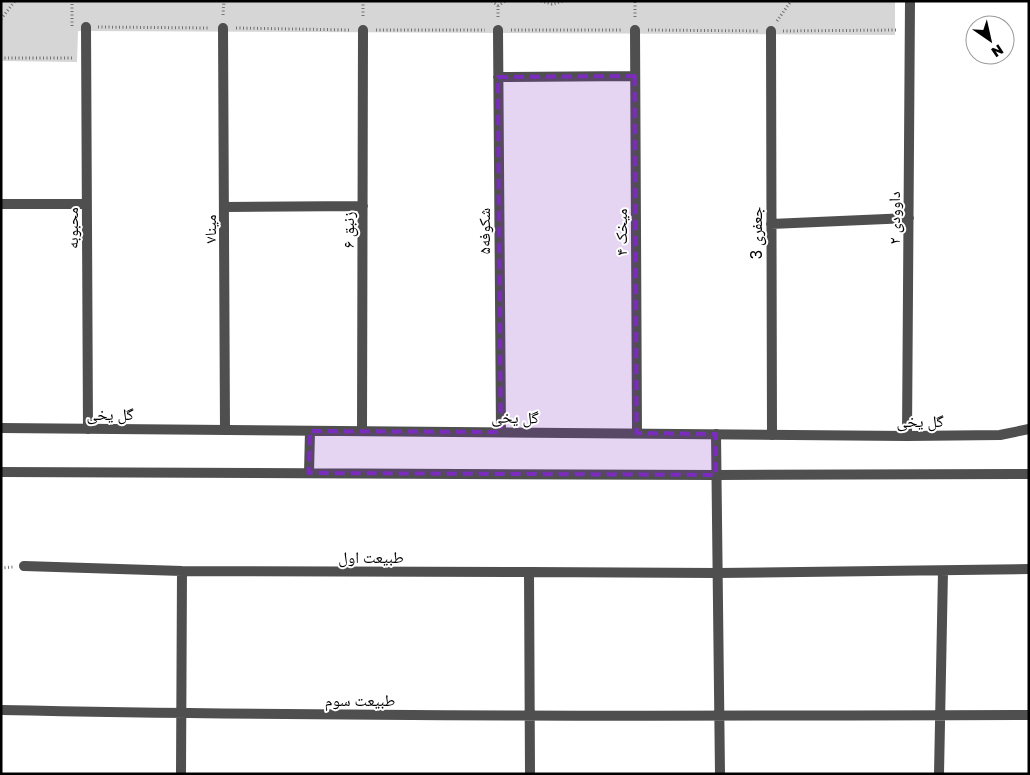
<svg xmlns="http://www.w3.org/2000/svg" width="1030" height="775" viewBox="0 0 1030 775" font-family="'Golos Text','Noto Naskh Arabic',sans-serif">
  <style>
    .green { fill: #d6d6d6 }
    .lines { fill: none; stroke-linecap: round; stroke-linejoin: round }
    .path { stroke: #717171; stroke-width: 3; stroke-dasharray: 1 2.5; stroke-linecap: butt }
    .minor { stroke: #4f4f4f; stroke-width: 10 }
    .tertiary { stroke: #4f4f4f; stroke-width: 10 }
    .marked { fill: #7b2cbf; fill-opacity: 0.2; stroke: #7b2cbf; stroke-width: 4; stroke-dasharray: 10 6; stroke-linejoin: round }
    .labels { text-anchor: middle; stroke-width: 4; stroke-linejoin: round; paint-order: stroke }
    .street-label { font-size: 16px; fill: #000; stroke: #fff }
  </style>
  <rect width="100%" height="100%" fill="#fff"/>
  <!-- green -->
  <path class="green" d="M1,1H895V35L78,31L77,62L1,61Z"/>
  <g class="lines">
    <!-- path -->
    <path class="path" d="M363,1V18
      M492,1L498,6
      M541,1L552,4L565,1
      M498,6L505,1
      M223,15L224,1
      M498,17V6
      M635,17V1
      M1,19L15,1
      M777,21L791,1
      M72,26V1
      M98,27L210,28
      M236,28L350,30
      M376,30H485
      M511,30H622
      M648,30L760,31
      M783,31L897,30
      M1,58H72V56
      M1,568L13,567"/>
    <!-- minor -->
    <path class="minor" d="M86,27L88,429
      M223,28L225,430
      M498,30L501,432
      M635,30L637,433
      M771,31L772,435
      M498,77L635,76
      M1,204H87
      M225,207L363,206
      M771,224L909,218
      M362,431L363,30
      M716,434L720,774
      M907,436L910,1
      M24,566L182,571L529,572L718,573L1029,569
      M529,572L530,774
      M1,710C344,717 686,716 1029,715
      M181,774L182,571
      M939,774L943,571"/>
    <!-- tertiary -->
    <path class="tertiary" d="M1,428L907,436L1000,435L1029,429
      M1,472L716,475L1029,474
      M309,473L310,431"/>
  </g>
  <!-- marked area -->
  <path class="marked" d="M635,76L637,433L716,434V475L309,473L310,431L501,432L498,77Z"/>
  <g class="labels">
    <!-- street labels -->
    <g class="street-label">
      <text transform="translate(894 218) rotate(-90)" y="6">داوودی ۲</text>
      <text transform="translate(72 228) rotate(-90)" y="6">محبوبه</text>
      <text transform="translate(210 229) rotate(-90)" y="6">مینا۷</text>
      <text transform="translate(348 230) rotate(-90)" y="6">زنبق ۶</text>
      <text transform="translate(484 231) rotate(-90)" y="6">شکوفه۵</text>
      <text transform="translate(621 232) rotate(-90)" y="6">میخک ۴</text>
      <text transform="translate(756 233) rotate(-90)" y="6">3 جعفری</text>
      <text x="110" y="420">گل یخی</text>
      <text transform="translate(515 417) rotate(1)" y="6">گل یخی</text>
      <text x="920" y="427">گل یخی</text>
      <text x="371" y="563">طبیعت اول</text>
      <text x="360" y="706">طبیعت سوم</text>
    </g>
  </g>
  <!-- border -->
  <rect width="1030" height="775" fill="none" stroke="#000000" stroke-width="5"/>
  <!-- north arrow -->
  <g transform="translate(990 40) rotate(146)"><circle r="24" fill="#ffffff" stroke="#999999"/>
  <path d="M0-4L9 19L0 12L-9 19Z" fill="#000000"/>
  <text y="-8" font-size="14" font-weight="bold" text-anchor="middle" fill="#000000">N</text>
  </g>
</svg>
